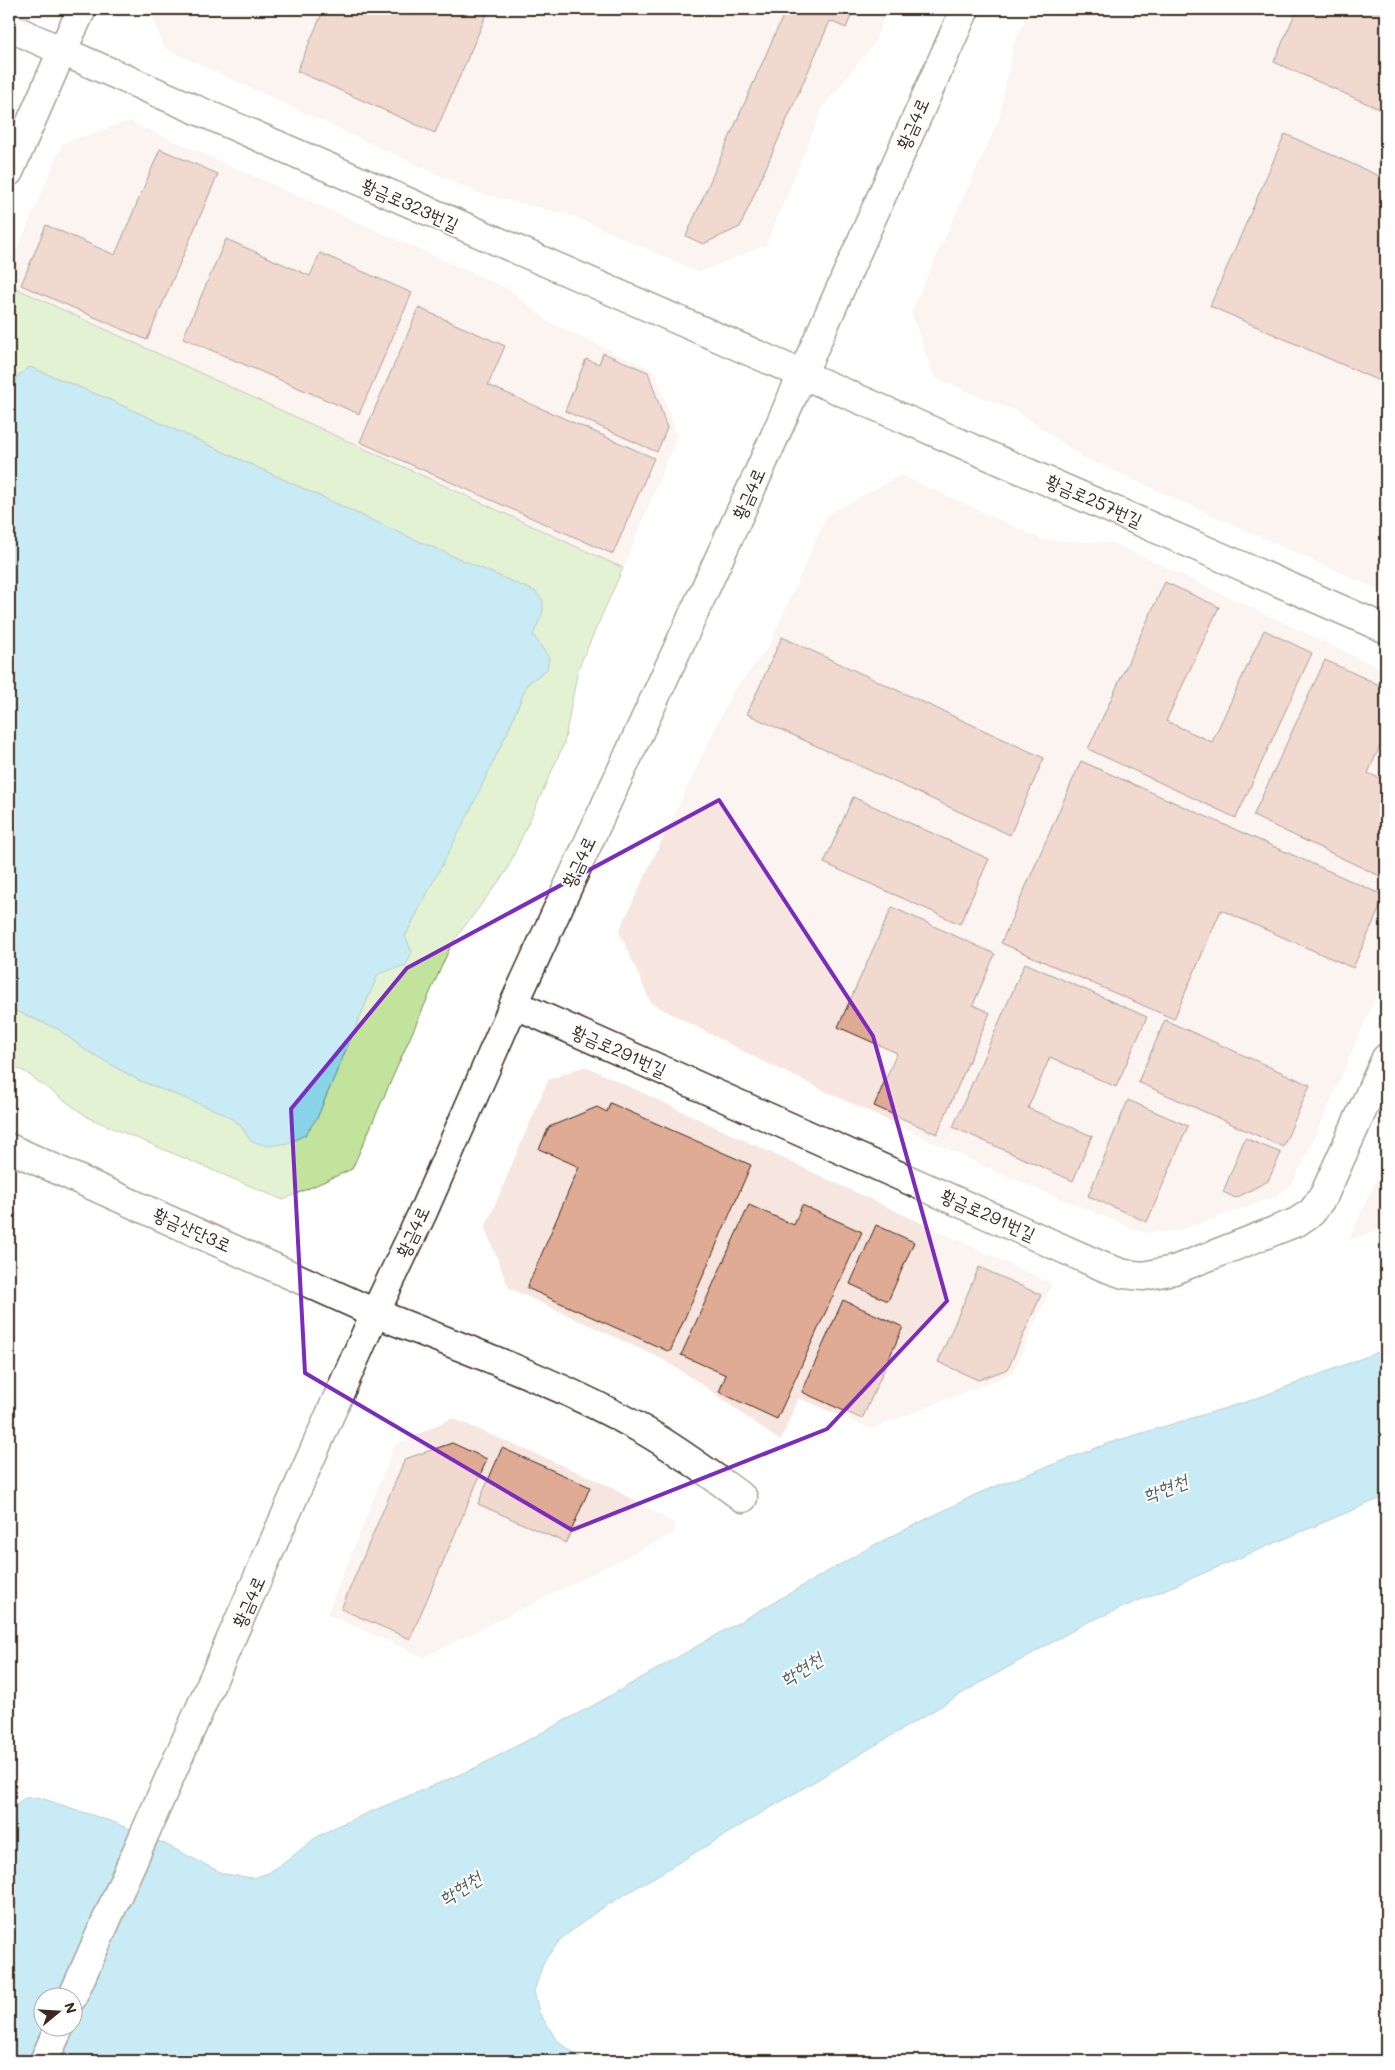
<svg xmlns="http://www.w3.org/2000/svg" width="1395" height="2070" viewBox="0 0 1395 2070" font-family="Mali,'Poor Story',sans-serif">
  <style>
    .built { fill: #f6e6df }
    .green { fill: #c2e39c; stroke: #7e865d }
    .water { fill: #88d3e8; stroke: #698f97; fill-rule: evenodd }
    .building { fill: #e0ab95; stroke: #3b2a1e }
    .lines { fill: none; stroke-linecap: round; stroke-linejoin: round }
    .minor-casing { stroke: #3b2a1e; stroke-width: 31 }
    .tertiary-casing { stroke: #3b2a1e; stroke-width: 31 }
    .minor { stroke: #fff; stroke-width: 28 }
    .tertiary { stroke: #fff; stroke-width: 28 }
    .marked { fill: none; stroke: #7b2cbf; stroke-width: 4; stroke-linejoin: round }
    .labels { text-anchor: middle; stroke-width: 4; stroke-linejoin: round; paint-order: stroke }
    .street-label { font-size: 18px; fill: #3b2a1e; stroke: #fff }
    .water-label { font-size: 19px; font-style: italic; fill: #525d5b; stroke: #fff }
  </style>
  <rect width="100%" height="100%" fill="#fff"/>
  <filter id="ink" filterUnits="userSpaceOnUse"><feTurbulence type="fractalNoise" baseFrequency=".02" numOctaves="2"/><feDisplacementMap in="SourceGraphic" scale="10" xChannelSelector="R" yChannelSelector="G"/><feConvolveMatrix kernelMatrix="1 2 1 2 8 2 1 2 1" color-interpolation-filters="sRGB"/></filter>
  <g filter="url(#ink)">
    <!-- built -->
    <path class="built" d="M150,9H888L873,45L823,107L766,245L699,272L574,216L478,193L164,48Z
      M1030,9H1386V593L1083,457L1018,412L934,377L911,312L999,120L1013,46Z
      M129,121L508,289L550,323L655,371L677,436L623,568L9,285V268L63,143Z
      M901,475L1043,540L1113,543L1386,671V973L1323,1119L1293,1182L1277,1196L1177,1231L1144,1233L988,1168L762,1061L651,1003L619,931L732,693L769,646L827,515Z
      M585,1066L1052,1284L1013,1373L871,1429L799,1398L780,1441L700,1383L664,1360L509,1288L485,1228L548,1080Z
      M1386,1157V1227L1349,1240Z
      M452,1418L601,1482L674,1523L676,1532L424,1657L327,1614L395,1445Z"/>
    <!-- green -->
    <path class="green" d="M9,285L623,568L578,669L564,744L506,872L452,943L352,1169L283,1200L89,1118L25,1072L9,1065V1008L58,1029L84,1049L138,1080L223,1113L240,1125L251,1141L317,1118L378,974L412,952L405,937L507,733L527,684L547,669L549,658L533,635L543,611L536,592L400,533L106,398L30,367L18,376L9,399Z"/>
    <!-- water -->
    <path class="water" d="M30,367L106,398L400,533L536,592L543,601V611L533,635L549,658L547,669L527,684L507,733L468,815L405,936L412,952L406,965L378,974L317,1118L305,1135L288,1143L268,1146L251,1141L240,1125L223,1113L138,1080L84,1049L58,1029L9,1008V399L18,376Z
      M1386,1349V1496L1086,1623L968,1690L599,1910L561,1939L544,1961L534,1991L539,2012L556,2039L584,2061H9V1808L25,1798L38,1797L113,1822L165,1844L224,1874L253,1878L268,1873L284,1863L315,1838L339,1825L475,1768L594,1705L874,1545L981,1492L1109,1443L1252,1400ZM42,1998H72V2028H42Z"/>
    <!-- building -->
    <path class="building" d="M324,9H489L435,133L297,71Z
      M786,9H854L846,28L830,21L740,227L703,244L686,236Z
      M1297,9H1386V112L1274,62Z
      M1285,134L1386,179V384L1210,306Z
      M160,149L218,174L147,340L21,285L46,225L115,255Z
      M226,239L310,276L320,253L412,293L359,414L183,338Z
      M419,308L505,346L488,385L654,458L613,554L360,442Z
      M603,353L648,372L667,428L657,452L565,411L586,359L599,364Z
      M1165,582L1219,607L1166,721L1212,742L1264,630L1312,653L1236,818L1088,749Z
      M782,637L1044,758L1010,835L747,714Z
      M1325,660L1386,688V732L1368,773L1386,781V879L1253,816Z
      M1081,761L1385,896L1353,968L1221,910L1174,1019L1001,943Z
      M853,797L989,859L960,924L824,863Z
      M892,907L995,954L973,1005L990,1013L937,1134L874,1106L897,1053L838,1027Z
      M1025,963L1147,1017L1116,1087L1050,1057L1028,1108L1092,1136L1073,1181L953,1127Z
      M1165,1020L1310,1085L1283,1147L1138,1082Z
      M1128,1100L1188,1126L1147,1222L1088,1196Z
      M610,1103L751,1165L670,1352L527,1288L579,1167L539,1149L549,1127L597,1107L607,1112Z
      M1245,1138L1281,1153L1268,1181L1236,1198L1223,1192Z
      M749,1205L794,1225L802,1205L862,1232L777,1419L719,1392L726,1375L681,1355Z
      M876,1225L914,1242L888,1301L850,1284Z
      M979,1267L1041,1295L1008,1369L978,1380L938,1362Z
      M843,1300L903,1327L862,1419L802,1392Z
      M452,1443L487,1459L410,1639L341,1609L405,1459Z
      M502,1448L590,1487L566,1543L478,1504Z"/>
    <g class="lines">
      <defs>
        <path id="minor" d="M82,9L62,51C503,246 945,435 1386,629
          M9,27L62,51L9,172
          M514,1004L1104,1267L1124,1274L1143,1276L1174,1270L1297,1222L1312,1212L1324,1195L1386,1058
          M375,1313C465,1349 558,1382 643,1430C678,1450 710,1474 743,1498"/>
        <path id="tertiary" d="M9,1148L375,1313
          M72,1998L375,1313L423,1212L514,1004L757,476L965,9
          M44,2061L59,2028"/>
      </defs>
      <!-- minor casing -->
      <use href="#minor" class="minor-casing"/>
      <!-- tertiary casing -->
      <use href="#tertiary" class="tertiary-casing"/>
      <!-- minor -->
      <use href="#minor" class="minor"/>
      <!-- tertiary -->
      <use href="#tertiary" class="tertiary"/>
    </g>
  </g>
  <!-- marked area -->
  <path d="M0 0H1395V2070H0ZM719,800L873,1036L947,1301L827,1429L572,1530L305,1373L291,1109L407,968Z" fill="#fff" fill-opacity=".55" fill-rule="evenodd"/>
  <path class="marked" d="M719,800L873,1036L947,1301L827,1429L572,1530L305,1373L291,1109L407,968Z"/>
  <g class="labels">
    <!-- street labels -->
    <g class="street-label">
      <text transform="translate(913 124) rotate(-66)" y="6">황금4로</text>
      <text transform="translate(410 205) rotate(24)" y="6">황금로323번길</text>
      <text transform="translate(749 494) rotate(-66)" y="6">황금4로</text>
      <text transform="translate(1094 501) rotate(24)" y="6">황금로257번길</text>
      <text transform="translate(579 862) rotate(-65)" y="6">황금4로</text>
      <text transform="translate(619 1051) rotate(24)" y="6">황금로291번길</text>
      <text transform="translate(988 1215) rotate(24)" y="6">황금로291번길</text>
      <text transform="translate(192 1230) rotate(24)" y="6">황금산단3로</text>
      <text transform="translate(413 1232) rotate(-65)" y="6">황금4로</text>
      <text transform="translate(249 1602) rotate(-66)" y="6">황금4로</text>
    </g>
    <!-- water labels -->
    <g class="water-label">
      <text transform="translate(1165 1488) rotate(-21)" y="7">학현천</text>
      <text transform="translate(801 1669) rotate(-33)" y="7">학현천</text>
      <text transform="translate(460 1888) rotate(-33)" y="7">학현천</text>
    </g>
  </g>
  <!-- margin -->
  <rect width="1395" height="2070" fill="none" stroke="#fff" stroke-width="30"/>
  <rect x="15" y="15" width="1365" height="2040" fill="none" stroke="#3b2a1e" stroke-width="2" filter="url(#ink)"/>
  <!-- north arrow -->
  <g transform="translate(58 2012) rotate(72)"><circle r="24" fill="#ffffff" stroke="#b1aaa5"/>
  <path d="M0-4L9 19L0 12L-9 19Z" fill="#3b2a1e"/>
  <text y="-8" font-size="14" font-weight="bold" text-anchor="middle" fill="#3b2a1e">N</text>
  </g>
</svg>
